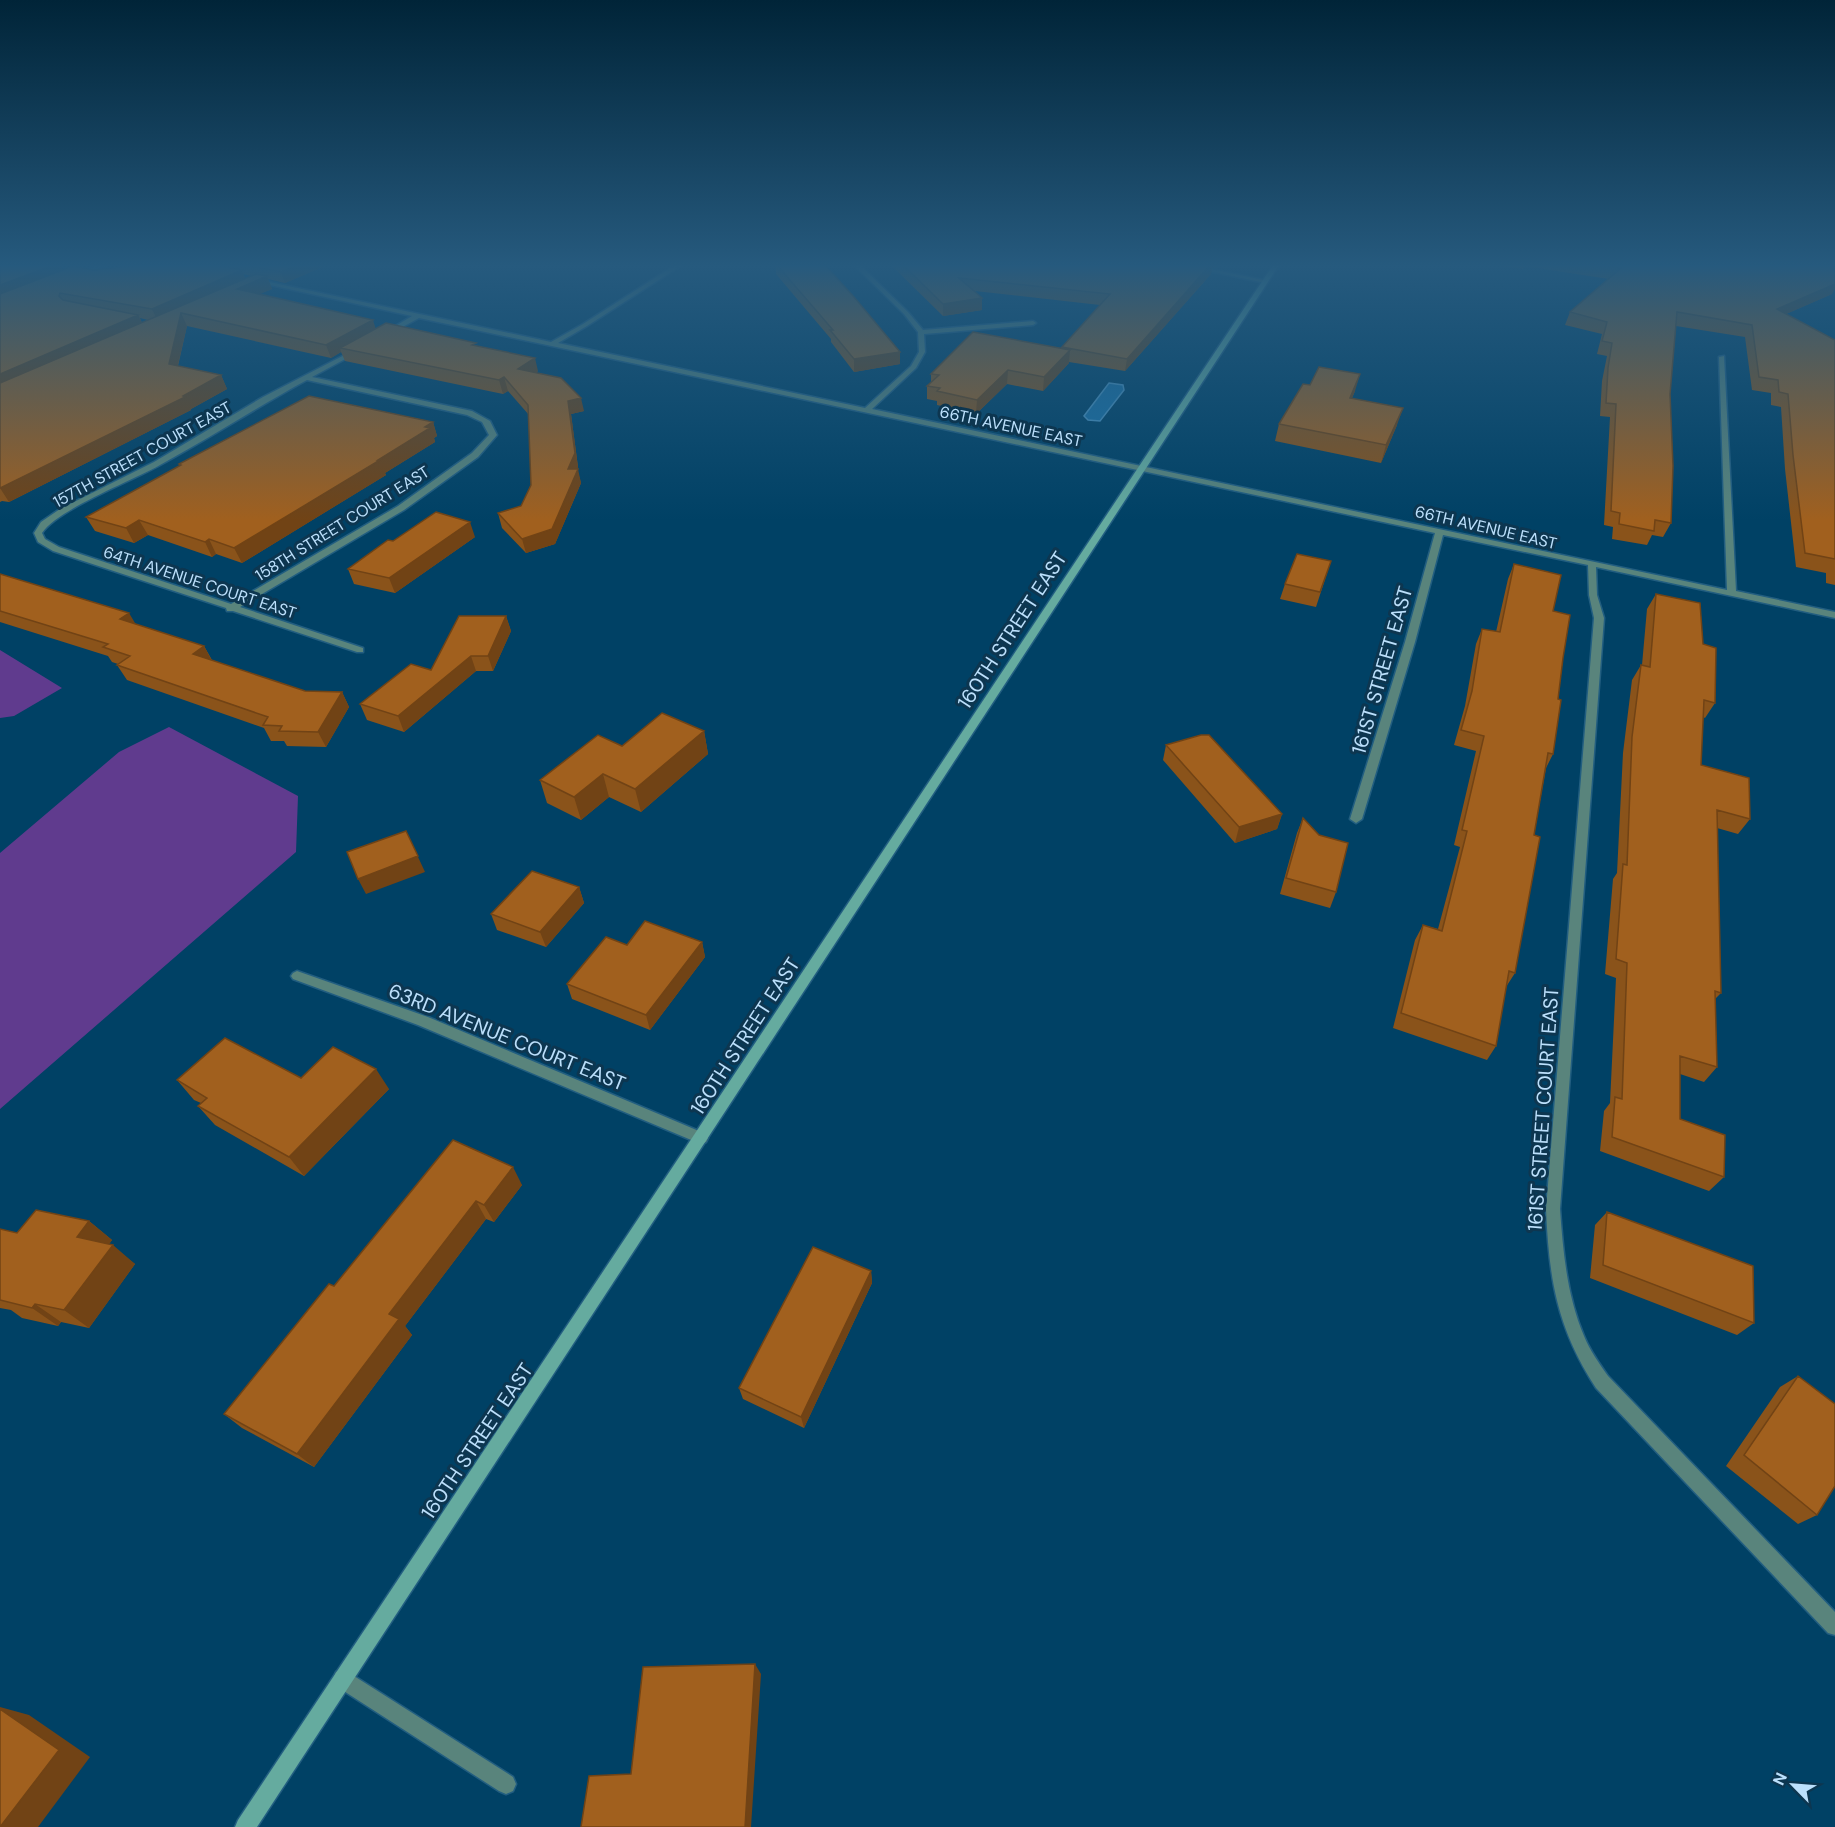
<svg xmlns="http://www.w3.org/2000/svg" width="1835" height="1827" viewBox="0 0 1835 1827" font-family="'DM Sans',sans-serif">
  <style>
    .green { fill: #603b8e }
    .water { fill: #1970a5; stroke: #4a92bf; stroke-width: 1.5 }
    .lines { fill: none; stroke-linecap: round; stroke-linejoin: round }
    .street-casing { stroke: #225e80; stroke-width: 3 }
    .secondary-casing { stroke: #225e80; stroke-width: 3 }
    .street { fill: #59847c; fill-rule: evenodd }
    .secondary { fill: #65ab9f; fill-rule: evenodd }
    .wall { fill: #8a531a; fill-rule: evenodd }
    .shaded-wall { fill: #714315 }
    .building { fill: #a1601e; stroke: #714315; stroke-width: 1.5 }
    .labels { text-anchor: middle; stroke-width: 6; stroke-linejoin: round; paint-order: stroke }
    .far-street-label { font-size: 16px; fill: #bce0fc; stroke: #0d3650 }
    .street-label { font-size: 20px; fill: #bce0fc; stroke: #0d3650 }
  </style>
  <rect width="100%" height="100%" fill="#004165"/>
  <!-- green -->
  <path class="green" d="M0,650L62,688L14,716L0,718Z
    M169,727L298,796L296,852L0,1109V853L119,752Z"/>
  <!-- water -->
  <path class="water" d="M1109,383L1123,385L1124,390L1100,421L1088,420L1084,416Z"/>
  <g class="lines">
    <defs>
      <path id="street" d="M98,265H106L79,276L74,275Z
        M675,265H682L587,326L558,343L865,408L911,366L919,352L918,332L904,314L854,265H860L908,312L923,330L1033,321L1036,323L1033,325L924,334L925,352L916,368L872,409L1727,590L1719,357L1724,356L1736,591L1835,612V618L1596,567L1597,595L1604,618L1560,1209C1563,1252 1567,1296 1584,1336C1590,1351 1599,1363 1608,1376L1835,1612V1635L1828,1633L1596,1388C1557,1328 1549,1279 1546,1209L1594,618L1589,595L1588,565L1443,535L1415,642L1362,819L1356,823L1350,819L1405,642L1435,533L419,318L386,336L383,334L384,333L412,316L252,281L255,279L551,342L583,324Z
        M1181,265H1192L1268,281L1265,283Z
        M358,348L360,349V351L312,377L472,411L490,421L497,435L478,457L404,510L240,607L363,648V652H357L233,611H227L226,608L53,551L38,542L34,533L41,522L60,509L154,462L263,397ZM307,380L467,415L482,422L489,435L472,453L398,506L231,604L59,547L45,539L42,533C58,509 132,481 160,465C210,438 257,407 307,380Z
        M297,971L428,1017L706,1134L708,1138L706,1142L701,1144L696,1142L418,1025L293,979L291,976L293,973Z
        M343,1669L513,1777L516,1784L513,1791L506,1794L499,1791L336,1686L333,1679L336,1672Z"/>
      <path id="secondary" d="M1273,265H1279L257,1827H235L238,1820Z"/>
    </defs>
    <!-- street casing -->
    <use href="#street" class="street-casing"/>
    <!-- secondary casing -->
    <use href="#secondary" class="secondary-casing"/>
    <!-- street -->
    <use href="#street" class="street"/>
    <!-- secondary -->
    <use href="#secondary" class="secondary"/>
  </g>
  <!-- wall -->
  <path class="wall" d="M0,265H60L63,270H94L141,265H327L285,283L268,279L272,289L259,294L376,329L477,346L538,371L536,373L584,411L571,414L578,467L577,469L581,483L555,544L526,553L502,528L498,513L521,506L531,485L529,415L508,391L503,394L345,361L341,352L331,358L187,326L178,366L221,375L227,389L191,409V410L9,502L2,501L0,502ZM243,274L252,276L245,279ZM140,318L148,320L142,323Z
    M773,265H825L900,352V364L854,372L831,342V339L776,274V268Z
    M891,265H1218L1216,268L1212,267L1211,274L1125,371L1069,362V363L1043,391L1007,384L976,414L937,405V401L927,399V386L931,383V374L1062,348L1100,305L975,291L982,298V310L943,316Z
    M1491,265H1832V294L1786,314L1835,340V585L1826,583V573L1796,567L1785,469L1781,407L1771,405V393L1752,390L1745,337L1676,326L1670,394L1671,523L1663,537L1652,535L1647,545L1612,539L1613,527L1604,525L1610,417L1600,416L1602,381L1607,356L1597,354L1602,334L1565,325L1570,312L1609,279L1524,266L1523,269Z
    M1355,391L1352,398L1397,425L1381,463L1275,441L1279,424Z
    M433,422L437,436L434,438L435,442L385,473L386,475L242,563L216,554L212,557L148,535L134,543L95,531L86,517L180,466L179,464Z
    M475,537L395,593L354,584L348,569L393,541Z
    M1331,561L1316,607L1280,599L1285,584Z
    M1514,564L1553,611L1563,658L1558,699L1553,754L1546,768L1534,835L1515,973L1506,987L1496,1046L1487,1060L1393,1028L1415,940L1423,925L1438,929L1460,847L1454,845L1476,751L1454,745L1465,706L1476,644L1482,629L1496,632L1508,579Z
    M0,574L135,624L204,646L212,660L305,691L342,692L349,707L326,747L287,746L284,741H271L264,728L127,680L117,665L118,664L112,662L108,656L0,622Z
    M1656,594L1703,644L1715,703L1705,718L1703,717L1701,765L1750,819L1738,834L1717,828L1721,993L1715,999L1717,1067L1704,1082L1680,1074V1119L1724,1177L1709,1191L1600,1151L1604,1111L1610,1103L1616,978L1605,974L1613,879L1617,873L1623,753L1632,680L1641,665H1642L1647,609Z
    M506,616L511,631L493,671H476L404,732L367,720L360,704L431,670Z
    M704,731L708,754L641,812L609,797L581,820L547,803L540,780L622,746Z
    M1166,745L1282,814L1277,829L1235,843L1163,760Z
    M1303,818L1336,892L1330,908L1280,894L1297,833Z
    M579,887L584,903L546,947L497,930L491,914Z
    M702,942L705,957L650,1030L572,999L567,984Z
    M301,1078L389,1089L304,1176L215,1125L198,1106L201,1103L194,1100L177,1080Z
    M453,1140L522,1185L494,1222L486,1219L405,1326L412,1335L314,1467L242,1428L224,1414L334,1286Z
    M1607,1212L1754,1323L1737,1335L1590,1278L1595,1225Z
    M89,1221L112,1240L109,1244L135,1264L89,1328L61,1322L58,1326L22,1318L11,1310L0,1308V1229L17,1233Z
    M871,1271L872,1283L804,1428L743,1399L739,1388Z
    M1798,1376L1817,1515L1798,1524L1726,1466L1780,1387Z"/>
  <!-- shaded-wall -->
  <path class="shaded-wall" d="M54,265H60L66,275L0,301V285Z
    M298,265H327L285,283L281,272Z
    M1210,265H1213L1211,274L1125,371L1127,359Z
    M242,270L247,283L158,322L152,309Z
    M267,276L272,289L242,302L237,289Z
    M1835,284V289L1832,294L1770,321L1777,309Z
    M982,298V310L943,316V304Z
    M181,313L187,326L175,377L169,364Z
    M138,315L145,328L0,391V374Z
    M373,320L377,333L340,348L341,352L331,358L326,345Z
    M1070,350L1069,363L1043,391L1044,377Z
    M900,352V364L854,372V359Z
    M535,358L538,371L522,382L518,369Z
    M1008,370L1007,384L976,414L977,400Z
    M1360,374L1355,391L1345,415L1350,398Z
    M221,375L227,389L191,409V410L9,502L0,488L183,396Z
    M504,377L508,391L503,394L499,380Z
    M581,398L584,411L571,414L578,467L574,477L578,469L581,483L555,544L526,553L522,539L568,469V401Z
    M1403,408L1397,425L1381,463L1386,445Z
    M433,422L437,436L434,438L435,442L385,473L386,475L242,563L234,548L378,460Z
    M139,520L148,535L134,543L126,528Z
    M470,522L475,537L395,593L389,578Z
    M209,539L216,554L212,557L205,542Z
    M129,613L138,628L120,619Z
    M506,616L511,631L493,671L488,656Z
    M204,646L212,661L193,654Z
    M471,656L476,671L404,732L398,716Z
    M342,692L349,707L326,747L318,732Z
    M704,731L708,754L641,812L635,789Z
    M603,774L609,797L581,820L574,797Z
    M1282,814L1277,829L1235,843L1239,827Z
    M406,831L425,872L366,894L358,879Z
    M579,887L584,903L546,947L540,932Z
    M702,942L705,957L650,1030L646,1015Z
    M376,1069L389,1089L304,1176L289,1157Z
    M513,1167L522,1185L494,1222L484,1205Z
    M476,1201L486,1219L405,1326L412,1335L314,1467L297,1454L389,1314Z
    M89,1221L112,1240L100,1256L77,1237Z
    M113,1245L135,1264L89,1328L64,1310Z
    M871,1271L872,1283L804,1428L801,1417Z
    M35,1304L61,1322L58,1326L32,1308Z
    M755,1664L761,1674L751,1827H745Z
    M0,1707L29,1715L90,1757L38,1827H0Z"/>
  <!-- building -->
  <path class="building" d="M0,265H54L0,285Z
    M141,265H217L242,270L152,309L60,293L59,296L63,300L138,315L0,374V294L73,266L94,270Z
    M246,265H298L281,272Z
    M777,265H825L854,297L900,352L854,359L830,330H833Z
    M903,265H1210L1127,359L1062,347L1110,294L959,278L982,298L943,304Z
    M1599,265H1832L1835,273V284L1777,309L1835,340V559L1805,553L1793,455L1788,394L1779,392L1778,380L1759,377L1752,325L1677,312L1670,394L1673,466L1671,523L1655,520L1654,531L1619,524L1620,513L1611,511L1616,404L1606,403L1608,368L1612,343L1602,341L1607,322L1570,312L1621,268Z
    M256,274L267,276L237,289L373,320L326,345L181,313L169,364L221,375L183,396L185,397L0,488V383Z
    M386,323L476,343L472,345L535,358L518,369L561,378L581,398L568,401L575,453L568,469H578L552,529L522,539L498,513L521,506L531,485L528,405L504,377L499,380L340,348Z
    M973,332L1070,350L1044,377L1008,370L977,400L937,391L940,388L927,386L939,375L931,374Z
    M1319,367L1360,374L1350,398L1403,408L1386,445L1279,424L1303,384L1310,385Z
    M309,396L433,422L425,427L430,428L378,460H380L234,548L209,539L205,542L139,520L126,528L86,517L181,465L179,464Z
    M436,512L470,522L389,578L348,569L388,540L393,541Z
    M1297,554L1331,561L1320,592L1285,584Z
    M1514,564L1561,575L1553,611L1570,615L1563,658L1558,699L1561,700L1553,754L1548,753L1534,835L1540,837L1515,973L1509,971L1496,1046L1401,1013L1423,925L1442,931L1467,831L1462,830L1484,736L1461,730L1472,691L1482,629L1500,632Z
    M0,574L129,613L120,619L204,646L193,654L305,691L342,692L318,732L279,731L282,726L263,725L268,717L117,665L130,656L103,647L108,644L0,611Z
    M1656,594L1700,603L1703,644L1716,648L1715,703L1704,700L1701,765L1749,778L1750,819L1717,810L1721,993L1715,991L1717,1067L1680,1056V1119L1725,1135L1724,1177L1612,1137L1615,1097L1622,1099L1627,963L1616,959L1623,864L1627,865L1632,737L1641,665L1650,667Z
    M459,616H506L488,656H471L398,716L360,704L411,664L431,670Z
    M662,713L704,731L635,789L603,774L574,797L540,780L598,735L622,746Z
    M1201,735H1209L1282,814L1239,827L1166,745Z
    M1303,818L1319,835L1348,843L1336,892L1286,878Z
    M406,831L418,856L358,879L347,852Z
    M532,871L579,887L540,932L491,914Z
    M645,921L702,942L646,1015L567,984L606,937L627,945Z
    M225,1038L301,1078L333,1047L376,1069L289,1157L198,1106L207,1098L177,1080Z
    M453,1140L513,1167L484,1205L476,1201L389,1314L399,1319L297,1454L224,1414L329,1284L334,1286Z
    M36,1210L89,1221L77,1237L113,1245L64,1310L35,1304L32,1308L0,1300V1229L17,1233Z
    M1607,1212L1753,1266L1754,1323L1603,1265Z
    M813,1247L871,1271L801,1417L739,1388Z
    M1798,1376L1835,1404V1486L1817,1515L1744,1455Z
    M755,1664L745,1827H581L589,1776L631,1774L643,1667Z
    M0,1709L59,1750L0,1827Z"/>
  <!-- sky -->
  <linearGradient id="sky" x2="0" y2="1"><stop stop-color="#002438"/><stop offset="0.51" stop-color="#265a7e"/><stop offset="1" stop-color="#265a7e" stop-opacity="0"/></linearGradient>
  <rect width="1835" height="521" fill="url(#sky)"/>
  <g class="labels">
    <!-- far-street labels -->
    <g class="far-street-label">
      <text transform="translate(1011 426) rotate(12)" y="6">66TH AVENUE EAST</text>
      <text transform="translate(142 454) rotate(-29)" y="6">157TH STREET COURT EAST</text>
      <text transform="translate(342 523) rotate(-32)" y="6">158TH STREET COURT EAST</text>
      <text transform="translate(1486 527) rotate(13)" y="6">66TH AVENUE EAST</text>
      <text transform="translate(200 582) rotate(18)" y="6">64TH AVENUE COURT EAST</text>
    </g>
    <!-- street labels -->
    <g class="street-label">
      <text transform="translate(1012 630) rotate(-57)" y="7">160TH STREET EAST</text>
      <text transform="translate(1382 670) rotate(-74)" y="7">161ST STREET EAST</text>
      <text transform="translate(745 1036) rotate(-57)" y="7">160TH STREET EAST</text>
      <text transform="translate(507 1037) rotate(22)" y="7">63RD AVENUE COURT EAST</text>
      <text transform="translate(1543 1109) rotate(-86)" y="7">161ST STREET COURT EAST</text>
      <text transform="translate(477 1441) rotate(-56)" y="7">160TH STREET EAST</text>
    </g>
  </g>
  <!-- north arrow -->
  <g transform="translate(1793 1785) rotate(295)" stroke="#0d3650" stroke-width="4.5" paint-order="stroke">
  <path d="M0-4.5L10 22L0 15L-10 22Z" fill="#bce0fc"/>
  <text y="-9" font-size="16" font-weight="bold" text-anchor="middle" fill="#bce0fc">N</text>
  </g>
</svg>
